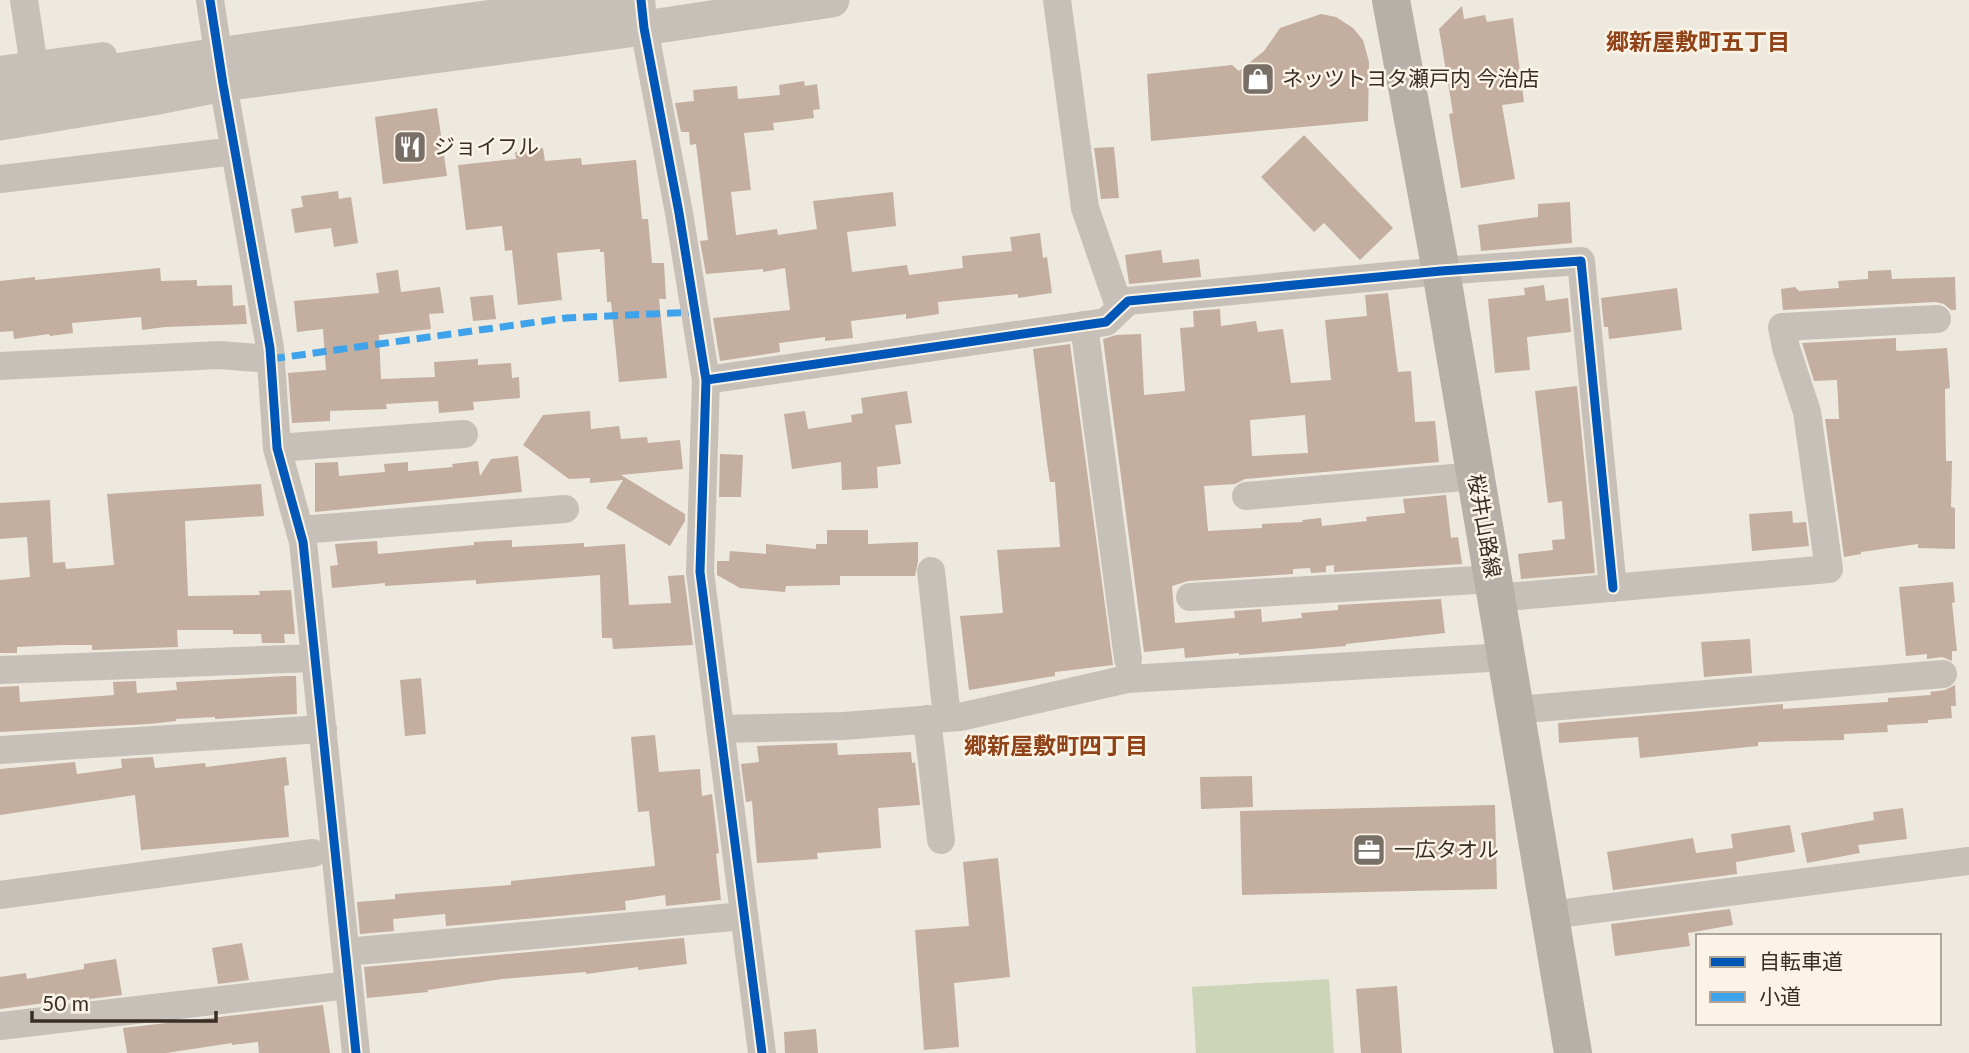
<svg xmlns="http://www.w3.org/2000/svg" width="1969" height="1053" viewBox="0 0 1969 1053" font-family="Lato,'Noto Sans JP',sans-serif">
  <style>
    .green { fill: #ccd5b8 }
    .building { fill: #c3ae9f; fill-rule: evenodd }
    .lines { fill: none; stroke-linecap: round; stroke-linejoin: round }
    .minor { stroke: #c7c0b8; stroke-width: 28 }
    .tertiary { stroke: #c7c0b8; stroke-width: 35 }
    .secondary { stroke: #b7b0a9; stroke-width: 38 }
    .quiet { stroke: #3fa3eb; stroke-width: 7; stroke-dasharray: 14 7; stroke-linecap: butt }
    .cycleway-casing { stroke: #fbf4e6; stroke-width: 13 }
    .cycleway { stroke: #0057b8; stroke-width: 9 }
    .labels { text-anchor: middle; stroke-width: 5; stroke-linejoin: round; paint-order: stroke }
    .poi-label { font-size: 21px; fill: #382e26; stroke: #fbf4e6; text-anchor: start }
    .street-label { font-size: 21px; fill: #382e26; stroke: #fbf4e6 }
    .neighbourhood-label { font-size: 23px; font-weight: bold; fill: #8f4117; stroke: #fbf4e6 }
  </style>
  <rect width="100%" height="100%" fill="#eee9df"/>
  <!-- green -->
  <path class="green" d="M1329,979L1334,1053H1196L1192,987Z"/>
  <!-- building -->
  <path class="building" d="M1462,6L1464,19L1485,15L1487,22L1513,18L1524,102L1502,105L1515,179L1461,188L1449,114L1453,113L1439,29Z
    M1321,14L1336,17L1353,28L1363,40L1369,62L1368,121L1151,141L1147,74L1232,65L1239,71L1264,51L1280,28Z
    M804,81L805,86L817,84L820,109L813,110L814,118L773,123L774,130L744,133L751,190L731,192L736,235L777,229L778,235L817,229L813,201L893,192L896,226L847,232L852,272L907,265L909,275L963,268L962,256L1012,251L1010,237L1040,233L1043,258L1047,257L1052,293L1018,298V294L938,302L939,314L906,319V314L851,321L853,338L825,341V337L779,343L780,352L720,361L713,318L790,310L785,268L763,272V269L706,274L700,241L708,240L696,144L690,145L689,132H681L675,103L694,101L693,90L737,86L738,99L780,95L779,85Z
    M437,108L447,176L383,184L375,117Z
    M1304,135L1393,228L1360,260L1324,223L1314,232L1261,177Z
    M1114,147L1119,198L1101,199L1094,148Z
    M543,148L545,161L581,158L582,165L636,160L642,219H648L652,263H664L666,299H659L667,378L619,382L611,302H607L604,252H600V249L557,253L562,300L518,305L512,250L505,251L502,226L466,230L458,165L516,159L515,152Z
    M338,191L339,199L351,197L358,243L334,247L331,228L295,233L291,209L303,207L301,196Z
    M1570,202L1572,243L1481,251L1478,225L1538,217V204Z
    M1161,250L1163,263L1199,259L1201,277L1129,284L1125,255Z
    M160,268L161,281L197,280V286L232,285L233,306L245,305L247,324L165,327L142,330L141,317L72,323L73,333L50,336L49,334L14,339L13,331L0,332V281L35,277V280Z
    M398,270L401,292L440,287L444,313L429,314L431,329L379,335L381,379L435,377L434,362L478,359V365L511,363L512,378L519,377L520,398L473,402L474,410L439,413L438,401L386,404L387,409L330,411V421L292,423L288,373L326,370L323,329L297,332L294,301L379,293L376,273Z
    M1891,270L1892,279L1955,277L1956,310H1951L1944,304L1936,302L1783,310L1781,289L1795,287L1799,291L1839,288L1838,281L1868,279V271Z
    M1544,285L1546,301L1568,298L1571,332L1527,337L1530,370L1495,373L1488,299L1525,295L1524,288Z
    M1677,288L1682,330L1609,339L1608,327H1604L1601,298Z
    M1388,293L1398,372L1411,371L1415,422L1435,421L1439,462L1245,479L1235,484L1204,486L1208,531L1262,528V524L1303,522L1302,520L1321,518L1322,526L1367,521L1366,517L1405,513L1403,499L1446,495L1451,538L1458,537L1462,564L1334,572V565L1326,566V572L1311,573L1310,568L1293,569V574L1188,581L1172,586L1175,623L1235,618L1234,611L1261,609L1262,622L1302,618L1301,613L1338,610V605L1441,599L1445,633L1346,644V646L1239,655V653L1185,658L1184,648L1144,652L1103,339L1116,335L1141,334L1144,395L1185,391L1180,328L1194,327L1193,311L1220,309L1221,326L1256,321L1258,332L1283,329L1291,383L1331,380L1325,320L1367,316L1365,295ZM1305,415L1308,453L1252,456L1250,420Z
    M493,295L496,319L473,321L470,297Z
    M1896,338V350L1899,351L1947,348L1950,388L1945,389L1946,461H1952L1951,507L1955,508V549L1918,548V544L1861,552V554L1844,557L1825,419H1839L1837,380L1814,381L1802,343Z
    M1070,344L1113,665L1055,672V676L969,690L960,616L1003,613L997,550L1060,547L1055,482H1050L1047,463L1033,349Z
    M1577,386L1595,573L1521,579L1518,554L1553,550L1552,540L1565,539L1562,501L1548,503L1535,391Z
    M907,391L912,423L895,425L901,464L877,467L878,488L842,490L841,462L792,469L784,414L805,411L808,429L852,422L851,415L863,413L861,398Z
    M590,411L591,429L619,426L621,439L647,437L648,443L680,440L683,469L621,475L685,514V521L670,546L606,508L623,480L590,483V478L569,479L523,445L543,415Z
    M720,454L743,455L741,497H719Z
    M518,456L522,492L315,512V463L338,462L339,476L385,472L384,464L408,462V471L453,467L452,464L478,461L480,476L491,459Z
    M261,484L264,516L185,521L188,596L260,595L259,591L291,590L295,634H284L285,643H262L261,634H233V630H177L178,647L92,650V645H63L17,647V653H0V580L30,577L27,537L0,539V503L50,500L53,563L65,562L66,569L114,565L107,494Z
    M1792,511L1793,523L1806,522L1809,546L1752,551L1749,514Z
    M827,530H868V544L918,542V561L915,576H840V585L786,586L785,592L740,588L717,575V561H729L730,551L766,554V544L816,549V544H827Z
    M512,540V547L584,543V547L625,544L629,605L671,603L668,576L684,575L693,645L613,649L612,638H602L600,575L476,584V580L385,586V583L332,588L330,566L338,565L335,544L377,541L378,554L474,545V542Z
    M1953,582L1955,602L1952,603L1957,651H1952V661L1942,657L1927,659V654L1906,656L1899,587Z
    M1750,639L1752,673L1704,677L1701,642Z
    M286,676H296L297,714L215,719V717L176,719V721L149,724L0,732V687L19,686L20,702L114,695L113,682L136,681L137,693L177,690L176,682Z
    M421,678L426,734L405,736L400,680Z
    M1955,685L1956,706H1951L1952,718L1928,720V723L1887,725L1888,732L1844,734V740L1758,742V746L1640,758L1638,737L1559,743L1558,723L1783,704V709L1888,702V698L1931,695L1930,692L1945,690Z
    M655,735L659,772L700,769L702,796L712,794L719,853L716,854L721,900L666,906L665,895L625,901L626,910L446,926L445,914L393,919L394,931L360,934L357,902L395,899V894L511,885V881L655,866L649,811L638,812L631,737Z
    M837,743L838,755L911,752L912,763L915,762L920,805L878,808L881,848L817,853L818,859L757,863L752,801L746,802L741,764L759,762L757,746Z
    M153,757L155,768L205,763L206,767L286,757L289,785L284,786L289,837L141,850L135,795L0,815V769L75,762L77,774L122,768L121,759Z
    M1252,776L1253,807L1201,809L1200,777Z
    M1495,805L1497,889L1242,895L1240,811Z
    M1903,808L1907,839L1858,845L1860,853L1807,863L1801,833L1874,820L1873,812Z
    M1790,825L1795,852L1736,862L1737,874L1613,890L1607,852L1693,838L1696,853L1733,848L1731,834Z
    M998,858L1010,977L954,983L959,1047L924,1050L915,930L969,926L963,862Z
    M1730,909L1733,925L1688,933L1690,946L1615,956L1611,924Z
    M684,938L687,964L638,970V967L586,974V972L502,979L428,990V992L367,998L364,967Z
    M242,943L249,980L218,984L212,948Z
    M116,959L122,995L89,999V997L0,1009V977L26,973L27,979L84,969V964Z
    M1397,986L1402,1053H1361L1356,989Z
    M323,1005L330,1053H259L258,1042L232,1045V1043L166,1053H127L123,1028Z
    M816,1029L818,1053H785L784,1032Z"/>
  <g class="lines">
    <!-- minor -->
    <path class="minor" d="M24,0L34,66
      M210,0L223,84L270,348L277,448L303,542L356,1053
      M641,0L644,28L679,213L706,380L700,572L762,1053
      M1057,0L1085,208L1120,309
      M0,70L103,56
      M0,179L235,151
      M1084,325L1128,659
      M0,366L219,355L271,359
      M706,380L1106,322L1128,301L1441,271L1581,261L1613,588
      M277,448L464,434
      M1246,496L1475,476
      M300,530L565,509
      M931,571L947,717
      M1190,597L1493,579
      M1496,598L1829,569L1807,412L1786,348L1782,327L1937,319
      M0,670L315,658
      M1515,710L1943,674
      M927,719L941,840
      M720,729L843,726L960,717L1127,679L1506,657
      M0,750L323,729
      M0,895L313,853
      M1550,915L1969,861
      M346,952L744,916
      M0,1026L349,985"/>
    <!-- tertiary -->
    <path class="tertiary" d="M0,89L218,55L616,0
      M0,123L153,98L223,84L644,28L832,0"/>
    <!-- secondary -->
    <path class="secondary" d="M1391,0L1441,271L1573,1053"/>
    <!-- quiet -->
    <path class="quiet" d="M271,359L566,318L695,312"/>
    <defs>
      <path id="cycleway" d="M210,0L223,84L270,348L277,448L303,542L356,1053
        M641,0L644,28L679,213L706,380L700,572L762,1053
        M706,380L1106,322L1128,301L1441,271L1581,261L1613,588"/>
    </defs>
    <!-- cycleway casing -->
    <use href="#cycleway" class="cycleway-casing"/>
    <!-- cycleway -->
    <use href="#cycleway" class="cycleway"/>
  </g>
  <!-- icons -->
  <defs>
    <symbol id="shop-square" viewBox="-11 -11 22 22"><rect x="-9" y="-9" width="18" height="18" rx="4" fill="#786f67" stroke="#fbf4e6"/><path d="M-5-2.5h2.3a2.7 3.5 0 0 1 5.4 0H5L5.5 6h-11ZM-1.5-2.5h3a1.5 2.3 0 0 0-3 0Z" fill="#fff"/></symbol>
    <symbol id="restaurant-square" viewBox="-11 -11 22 22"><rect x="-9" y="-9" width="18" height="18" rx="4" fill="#786f67" stroke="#fbf4e6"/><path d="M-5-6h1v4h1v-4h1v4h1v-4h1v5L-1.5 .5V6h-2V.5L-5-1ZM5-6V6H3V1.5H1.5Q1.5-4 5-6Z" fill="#fff"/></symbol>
    <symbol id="office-square" viewBox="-11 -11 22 22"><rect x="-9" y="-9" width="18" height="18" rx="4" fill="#786f67" stroke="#fbf4e6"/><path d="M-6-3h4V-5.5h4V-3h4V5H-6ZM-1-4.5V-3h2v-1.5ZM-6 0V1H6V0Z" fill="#fff"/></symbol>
  </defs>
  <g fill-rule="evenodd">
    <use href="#shop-square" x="1239" y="60" width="38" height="38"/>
    <use href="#restaurant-square" x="391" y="128" width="38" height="38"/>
    <use href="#office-square" x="1350" y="831" width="38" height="38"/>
  </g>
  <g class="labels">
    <!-- poi labels -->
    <g class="poi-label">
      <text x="1282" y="86">ネッツトヨタ瀬戸内 今治店</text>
      <text x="434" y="154">ジョイフル</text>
      <text x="1394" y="857">一広タオル</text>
    </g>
    <!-- street labels -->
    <g class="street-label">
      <text transform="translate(1484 526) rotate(80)" y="7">桜井山路線</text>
    </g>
    <!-- neighbourhood labels -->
    <g class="neighbourhood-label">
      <text x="1698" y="50">郷新屋敷町五丁目</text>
      <text x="1056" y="754">郷新屋敷町四丁目</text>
    </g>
  </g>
  <!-- legend -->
  <rect x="1696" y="934" width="245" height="91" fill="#fbf4e6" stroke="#ada599" stroke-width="2"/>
  <rect x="1710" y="957" width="35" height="10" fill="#0057b8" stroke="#ada599" stroke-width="2"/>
  <text x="1759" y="969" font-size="21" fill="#382e26">自転車道</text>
  <rect x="1710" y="992" width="35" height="10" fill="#3fa3eb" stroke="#ada599" stroke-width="2"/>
  <text x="1759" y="1004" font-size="21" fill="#382e26">小道</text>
  <!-- scale -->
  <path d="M32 1011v10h184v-10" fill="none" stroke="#382e26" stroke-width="3.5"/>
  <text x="42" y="1011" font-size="21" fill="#382e26" stroke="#fbf4e6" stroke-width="5" paint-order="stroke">50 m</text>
</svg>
